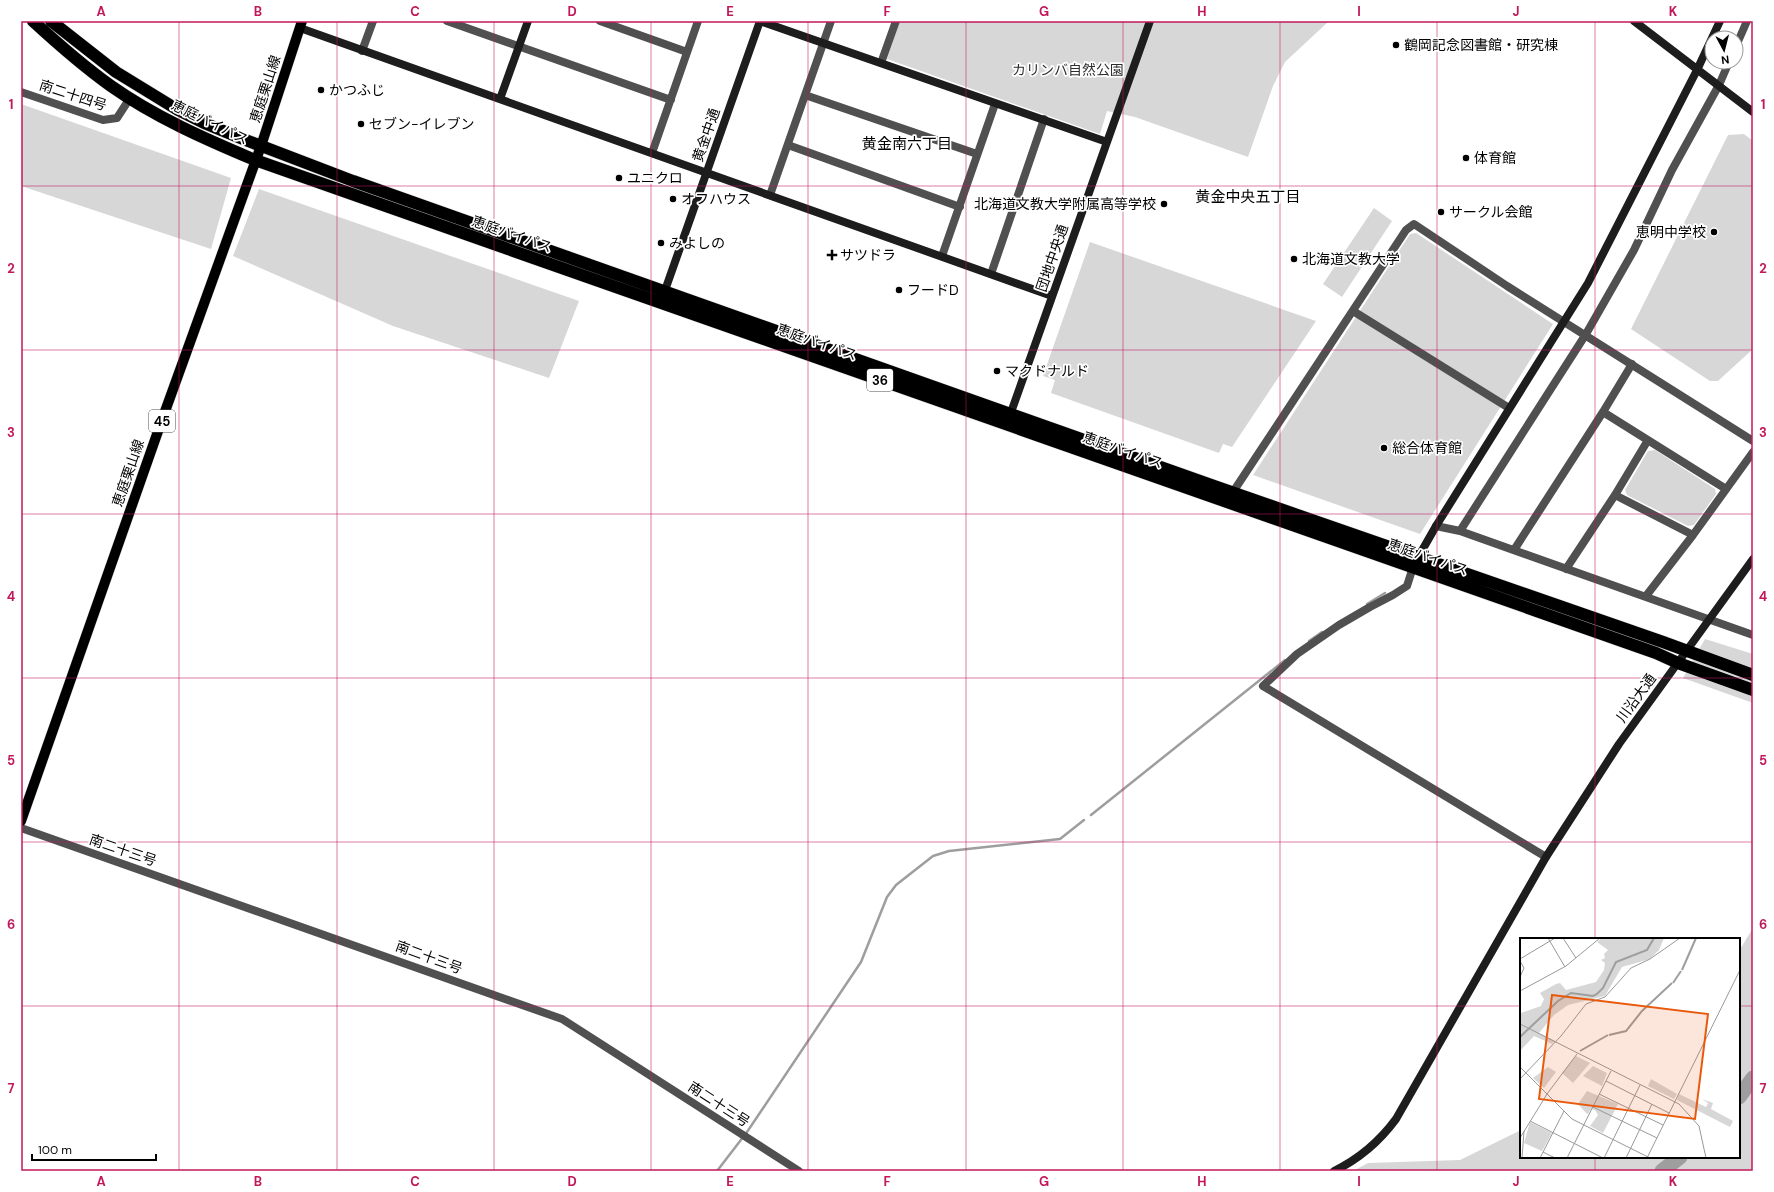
<svg xmlns="http://www.w3.org/2000/svg" width="1774" height="1192" viewBox="0 0 1774 1192" font-family="'DM Sans','Noto Sans JP',sans-serif">
  <style>
    .green { fill: #d7d7d7 }
    .lines { fill: none; stroke-linecap: round; stroke-linejoin: round }
    .stream { stroke: #9e9e9e; stroke-width: 2.5 }
    .river { stroke: #9e9e9e; stroke-width: 15 }
    .primary-casing { stroke: #dbdbdb; stroke-width: 11 }
    .highway-casing { stroke: #dbdbdb; stroke-width: 13 }
    .street { stroke: #505050; stroke-width: 8 }
    .secondary { stroke: #1d1d1d; stroke-width: 8 }
    .primary { stroke: #000; stroke-width: 10 }
    .highway { stroke: #000; stroke-width: 12 }
    .grid { fill: none; stroke: #c2185b; stroke-width: 1; stroke-opacity: 0.55 }
    .poi-dot { fill: #000; stroke: #fff; stroke-width: 1.5 }
    .labels { text-anchor: middle; stroke-width: 3.5; stroke-linejoin: round; paint-order: stroke }
    .shield { fill: #fff; stroke: #4c4c4c; stroke-width: 1 }
    .shield-label { font-size: 13px; font-weight: bold; fill: #000 }
    .poi-label { font-size: 14px; fill: #000; stroke: #fff; text-anchor: start }
    .park-label { font-size: 14px; fill: #2e2e2e; stroke: #fff }
    .street-label { font-size: 14px; fill: #000; stroke: #fff }
    .neighbourhood-label { font-size: 15px; fill: #000; stroke: #fff }
    .inset-river { fill: none; stroke: #9e9e9e; stroke-width: 2 }
    .inset-road { fill: none; stroke: #999; stroke-width: 1 }
    .view { fill: #e8590c; fill-opacity: 0.15; stroke: #e8590c; stroke-width: 2 }
    .inset-edge { fill: none; stroke: #000; stroke-width: 2 }
    .neatline { fill: none; stroke: #c2185b; stroke-width: 1.5 }
    .grid-label { font-size: 13px; text-anchor: middle; font-weight: bold; fill: #c2185b }
  </style>
  <rect width="100%" height="100%" fill="#fff"/>
  <!-- green -->
  <path class="green" d="M900,21H1329L1285,62L1273,86L1248,157L1135,117L1107,111L1100,134L887,59Z
    M21,104L231,178L211,249L21,186Z
    M1744,134L1753,141V349L1718,381H1710L1631,329L1728,135Z
    M259,189L579,301L549,378L393,326L233,256Z
    M1374,208L1392,221L1342,297L1323,284Z
    M1416,233L1553,324L1420,534L1253,475L1410,234Z
    M1090,242L1316,321L1232,447L1223,444L1219,453L1051,393L1055,380L1043,376Z
    M1655,450L1715,489L1716,494L1694,525L1688,526L1627,495L1625,490L1648,451Z
    M1705,639L1753,654V703L1683,678Z
    M1753,928V1171H1353L1368,1163L1460,1160L1521,1130V1157H1739V951Z"/>
  <g class="lines">
    <!-- stream -->
    <path class="stream" d="M1367,604L1385,593
      M1309,641L1322,632
      M1091,815L1285,660
      M717,1171L747,1132L861,962L887,897L896,885L933,856L949,851L1060,839L1084,820"/>
    <!-- river -->
    <path class="river" d="M1739,1097L1753,1078
      M1662,1171L1680,1157"/>
    <defs>
      <path id="primary" d="M21,821L163,417L261,146L302,21"/>
      <path id="highway" d="M33,21C58,44 83,66 111,86C155,117 205,139 255,160L1656,653L1678,663L1753,690
        M51,21L116,72L178,110L204,123L243,139L353,181L1214,486L1663,642L1753,675"/>
    </defs>
    <!-- primary casing -->
    <use href="#primary" class="primary-casing"/>
    <!-- highway casing -->
    <use href="#highway" class="highway-casing"/>
    <!-- street -->
    <path class="street" d="M447,21L671,100
      M600,21L687,52
      M1736,46L1747,21
      M362,51L373,21
      M881,63L896,21
      M21,92L103,120L117,118L130,98
      M805,95L977,154
      M788,145L960,207
      M652,153L698,21
      M770,195L831,21
      M942,256L995,104
      M991,274L1044,119
      M1353,311L1509,408
      M1603,412L1726,489
      M1233,492L1406,230L1414,224L1507,286L1753,441
      M1615,495L1693,535
      M1436,526L1460,531L1753,635
      M1460,531L1586,334L1634,250L1672,170L1719,85L1729,62
      M1514,550L1603,412L1632,364
      M1413,567L1407,586L1393,595L1370,607L1339,625L1297,654L1263,686L1546,857
      M1566,569L1615,495L1648,440
      M1646,596L1693,535L1753,452
      M21,828L562,1019L799,1171"/>
    <!-- secondary -->
    <path class="secondary" d="M760,21L1107,142
      M1634,21L1753,112
      M300,28L1052,296
      M500,99L528,21
      M663,296L760,21
      M1009,418L1150,21
      M1416,561L1436,526L1588,283L1697,70L1720,21
      M1334,1171C1359,1159 1379,1142 1396,1119L1546,857L1619,744L1753,559"/>
    <!-- primary -->
    <use href="#primary" class="primary"/>
    <!-- highway -->
    <use href="#highway" class="highway"/>
  </g>
  <!-- grid -->
  <path class="grid" d="M179,21V1171M337,21V1171M494,21V1171M651,21V1171M808,21V1171M966,21V1171M1123,21V1171M1280,21V1171M1437,21V1171M1595,21V939M21,186H1753M21,350H1753M21,514H1753M21,678H1753M21,842H1753M21,1006H1521M1739,1006H1753M1595,1157V1171"/>
  <!-- markers -->
  <g class="poi-dot">
    <circle cx="1396" cy="45" r="4"/>
    <circle cx="321" cy="90" r="4"/>
    <circle cx="361" cy="124" r="4"/>
    <circle cx="1466" cy="158" r="4"/>
    <circle cx="619" cy="178" r="4"/>
    <circle cx="673" cy="199" r="4"/>
    <circle cx="1164" cy="204" r="4"/>
    <circle cx="1441" cy="212" r="4"/>
    <circle cx="1714" cy="232" r="4"/>
    <circle cx="661" cy="243" r="4"/>
    <path d="M830 249h4v4h4v4h-4v4h-4v-4h-4v-4h4z"/>
    <circle cx="1294" cy="259" r="4"/>
    <circle cx="899" cy="290" r="4"/>
    <circle cx="997" cy="371" r="4"/>
    <circle cx="1384" cy="448" r="4"/>
  </g>
  <g class="labels">
    <!-- shield labels -->
    <g class="shield">
      <rect x="867" y="369" width="26" height="22" rx="3"/>
      <rect x="149" y="410" width="26" height="22" rx="3"/>
    </g>
    <g class="shield-label">
      <text x="880" y="385">36</text>
      <text x="162" y="426">45</text>
    </g>
    <!-- poi labels -->
    <g class="poi-label">
      <text x="1404" y="50">鶴岡記念図書館・研究棟</text>
      <text x="329" y="95">かつふじ</text>
      <text x="369" y="129">セブン-イレブン</text>
      <text x="1474" y="163">体育館</text>
      <text x="627" y="183">ユニクロ</text>
      <text x="681" y="204">オフハウス</text>
      <text x="1156" y="209" text-anchor="end">北海道文教大学附属高等学校</text>
      <text x="1449" y="217">サークル会館</text>
      <text x="1706" y="237" text-anchor="end">恵明中学校</text>
      <text x="669" y="248">みよしの</text>
      <text x="840" y="260">サツドラ</text>
      <text x="1302" y="264">北海道文教大学</text>
      <text x="907" y="295">フードD</text>
      <text x="1005" y="376">マクドナルド</text>
      <text x="1392" y="453">総合体育館</text>
    </g>
    <!-- park labels -->
    <g class="park-label">
      <text x="1068" y="75">カリンバ自然公園</text>
    </g>
    <!-- street labels -->
    <g class="street-label">
      <text transform="translate(265 89) rotate(-72)" y="5">恵庭栗山線</text>
      <text transform="translate(73 95) rotate(18)" y="5">南二十四号</text>
      <text transform="translate(210 122) rotate(26)" y="5">恵庭バイパス</text>
      <text transform="translate(706 135) rotate(-71)" y="5">黄金中通</text>
      <text transform="translate(512 234) rotate(19)" y="5">恵庭バイパス</text>
      <text transform="translate(1052 258) rotate(-71)" y="5">団地中央通</text>
      <text transform="translate(817 342) rotate(19)" y="5">恵庭バイパス</text>
      <text transform="translate(1123 450) rotate(19)" y="5">恵庭バイパス</text>
      <text transform="translate(128 473) rotate(-71)" y="5">恵庭栗山線</text>
      <text transform="translate(1428 557) rotate(19)" y="5">恵庭バイパス</text>
      <text transform="translate(1636 698) rotate(-54)" y="5">川沿大通</text>
      <text transform="translate(123 850) rotate(19)" y="5">南二十三号</text>
      <text transform="translate(429 957) rotate(20)" y="5">南二十三号</text>
      <text transform="translate(719 1104) rotate(33)" y="5">南二十三号</text>
    </g>
    <!-- neighbourhood labels -->
    <g class="neighbourhood-label">
      <text x="907" y="149">黄金南六丁目</text>
      <text x="1248" y="202">黄金中央五丁目</text>
    </g>
  </g>
  <!-- overview -->
  <g transform="translate(1520 938)">
    <rect width="220" height="220" fill="#fff"/>
    <path d="M82,0H144L139,12L130,21L102,29L85,58L48,67L34,77L19,95L35,103L32,106L14,98L0,113L1,75L21,68L24,61L20,55L36,46L40,45L46,52L76,44L84,32L85,25L81,22L85,20L84,16L88,12L77,4ZM56,118L70,125L53,145L42,135ZM73,128L87,135L82,148L63,138ZM28,129L36,134L24,150L13,140ZM131,141L157,156L154,161L128,148ZM67,153L98,166L83,195L70,188L78,177L75,172L71,171L68,176L66,175L58,166ZM159,156L186,169L188,165L182,161L193,165L191,171L213,183L210,189L157,162ZM10,184L32,195L22,213L4,205Z" fill="#d7d7d7"/>
    <path class="inset-river" d="M162,32L176,0M153,45L161,33M89,97L106,93L122,73L152,45M0,99L38,63L51,55L73,58L77,56L83,50L96,24L127,12L134,0M60,113L88,97"/>
    <path class="inset-road" d="M28,0L45,29M43,0L56,20M0,21L35,0M0,23L4,30L0,39M0,53L46,28L80,0M0,86L159,166L179,188L186,220M0,129L52,181L130,220M0,141L41,98L66,66L85,59L111,30L130,21L160,0M86,143L149,175M79,156L143,187M73,169L137,200M10,183L83,220M0,200L27,156L57,116M23,214L35,220M2,220L4,193M20,220L44,173M47,220L91,133M84,220L120,147M106,220L132,166M127,220L220,32"/>
    <path class="view" d="M32,57L188,76L175,181L19,161Z"/>
    <rect width="220" height="220" class="inset-edge"/>
  </g>
  <!-- border -->
  <rect width="1774" height="1192" fill="none" stroke="#ffffff" stroke-width="44"/>
  <!-- north arrow -->
  <g transform="translate(1724 50) rotate(173)"><circle r="19" fill="#ffffff" stroke="#999999"/>
  <path d="M0-3L7 15L0 10L-7 15Z" fill="#000000"/>
  <text y="-6" font-size="11" font-weight="bold" text-anchor="middle" fill="#000000">N</text>
  </g>
  <!-- scale -->
  <path d="M32 1154v6h124v-6" fill="none" stroke="#000000" stroke-width="2"/>
  <text x="38" y="1154" font-size="12" fill="#000000" stroke="#ffffff" stroke-width="3" paint-order="stroke">100 m</text>
  <rect x="22" y="22" width="1730" height="1148" class="neatline"/>
  <g class="grid-label">
    <text x="101" y="16">A</text>
    <text x="258" y="16">B</text>
    <text x="415" y="16">C</text>
    <text x="572" y="16">D</text>
    <text x="730" y="16">E</text>
    <text x="887" y="16">F</text>
    <text x="1044" y="16">G</text>
    <text x="1202" y="16">H</text>
    <text x="1359" y="16">I</text>
    <text x="1516" y="16">J</text>
    <text x="1673" y="16">K</text>
    <text x="11" y="109">1</text>
    <text x="1763" y="109">1</text>
    <text x="11" y="273">2</text>
    <text x="1763" y="273">2</text>
    <text x="11" y="437">3</text>
    <text x="1763" y="437">3</text>
    <text x="11" y="601">4</text>
    <text x="1763" y="601">4</text>
    <text x="11" y="765">5</text>
    <text x="1763" y="765">5</text>
    <text x="11" y="929">6</text>
    <text x="1763" y="929">6</text>
    <text x="11" y="1093">7</text>
    <text x="1763" y="1093">7</text>
    <text x="101" y="1186">A</text>
    <text x="258" y="1186">B</text>
    <text x="415" y="1186">C</text>
    <text x="572" y="1186">D</text>
    <text x="730" y="1186">E</text>
    <text x="887" y="1186">F</text>
    <text x="1044" y="1186">G</text>
    <text x="1202" y="1186">H</text>
    <text x="1359" y="1186">I</text>
    <text x="1516" y="1186">J</text>
    <text x="1673" y="1186">K</text>
  </g>
</svg>
